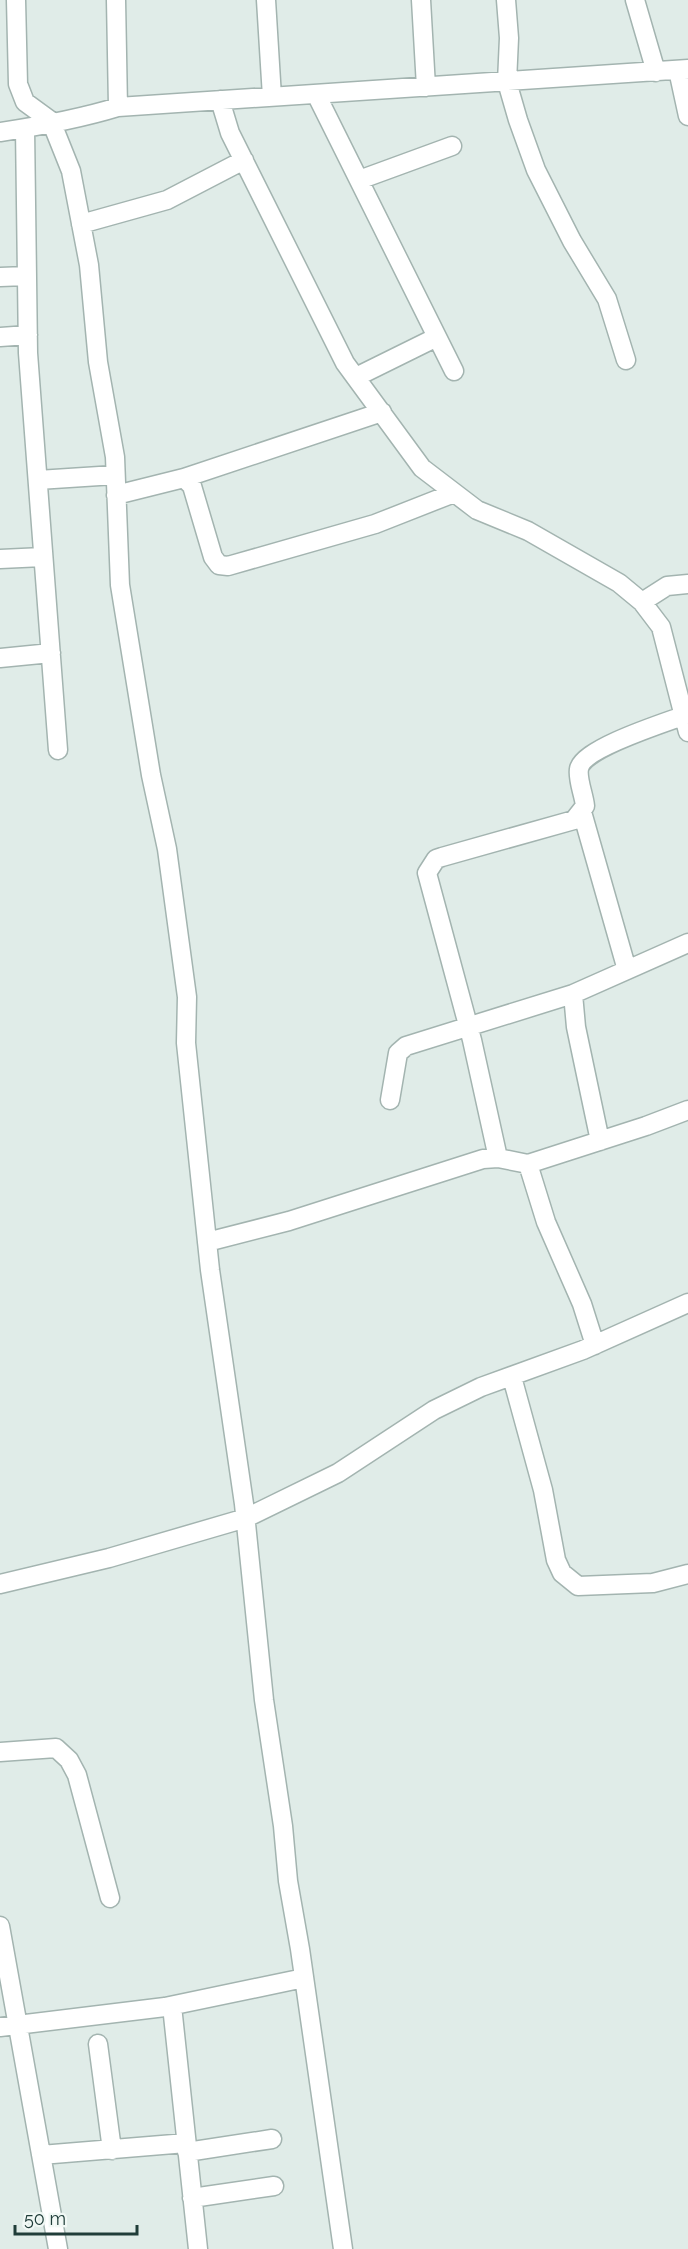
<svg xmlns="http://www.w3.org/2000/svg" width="688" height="2249" viewBox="0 0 688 2249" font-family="Raleway,sans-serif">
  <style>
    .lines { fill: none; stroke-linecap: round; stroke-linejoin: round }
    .minor-casing { stroke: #a3b4b0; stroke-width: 21 }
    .minor { stroke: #fff; stroke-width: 18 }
  </style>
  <rect width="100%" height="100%" fill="#e0ece8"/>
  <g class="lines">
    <defs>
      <path id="minor" d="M16,0L18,84L25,102L51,121L71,171L89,265L98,362L115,457L120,585L151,775L167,849L187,997L186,1043L210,1270L244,1504L264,1700L283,1826L288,1881L300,1949L343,2249
        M116,0L118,107
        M266,0L272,97
        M421,0L426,87
        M506,0L509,38L507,82L518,120L536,170L572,241L607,299L626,360
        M635,0L656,72
        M678,70L688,116
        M316,94L454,371
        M220,100L230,133L345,363L422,468L477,510L528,531L619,583L642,602L661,627L688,732
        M25,128L28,353L58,750
        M0,132C40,126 79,119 118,107L688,69
        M359,180L452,146
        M81,224L167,200L244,160
        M0,277L26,276
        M0,337L28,335
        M356,377L437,337
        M184,478L382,412
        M38,480L115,475
        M116,495L184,478L192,486L213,557L219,565L228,566L375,524L454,493
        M0,559L43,557
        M642,602L667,586L688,584
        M0,658L51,653
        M582,812L627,970
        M573,994L576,1027L600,1141
        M390,1100L398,1053L406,1046L573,994L688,943
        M498,1158L472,1040L427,873L436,859L442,857L574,820L585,806C584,795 577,779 579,769C582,749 664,723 683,716
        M207,1242L289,1221L483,1159L498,1158L528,1164
        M595,1345L582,1304L546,1222L528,1164L646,1126L688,1110
        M512,1377L543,1490L556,1560L562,1573L578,1586L653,1583L688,1574
        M0,1584L109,1558L246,1518L338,1473L434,1410L481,1387L583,1350L688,1303
        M0,1752L56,1748L69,1760L77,1775L110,1898
        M0,1926L58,2249
        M172,2006L198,2249
        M0,2027L165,2007L304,1978
        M98,2044L112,2150
        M187,2152L272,2139
        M41,2155L186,2143
        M192,2198L274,2186"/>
    </defs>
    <!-- minor casing -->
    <use href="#minor" class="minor-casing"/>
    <!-- minor -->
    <use href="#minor" class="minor"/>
  </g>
  <!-- scale -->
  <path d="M15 2225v9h122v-9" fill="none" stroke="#203d39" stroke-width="3"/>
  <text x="24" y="2225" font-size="18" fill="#203d39" stroke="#f1f8f5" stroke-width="4.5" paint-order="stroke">50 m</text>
</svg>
